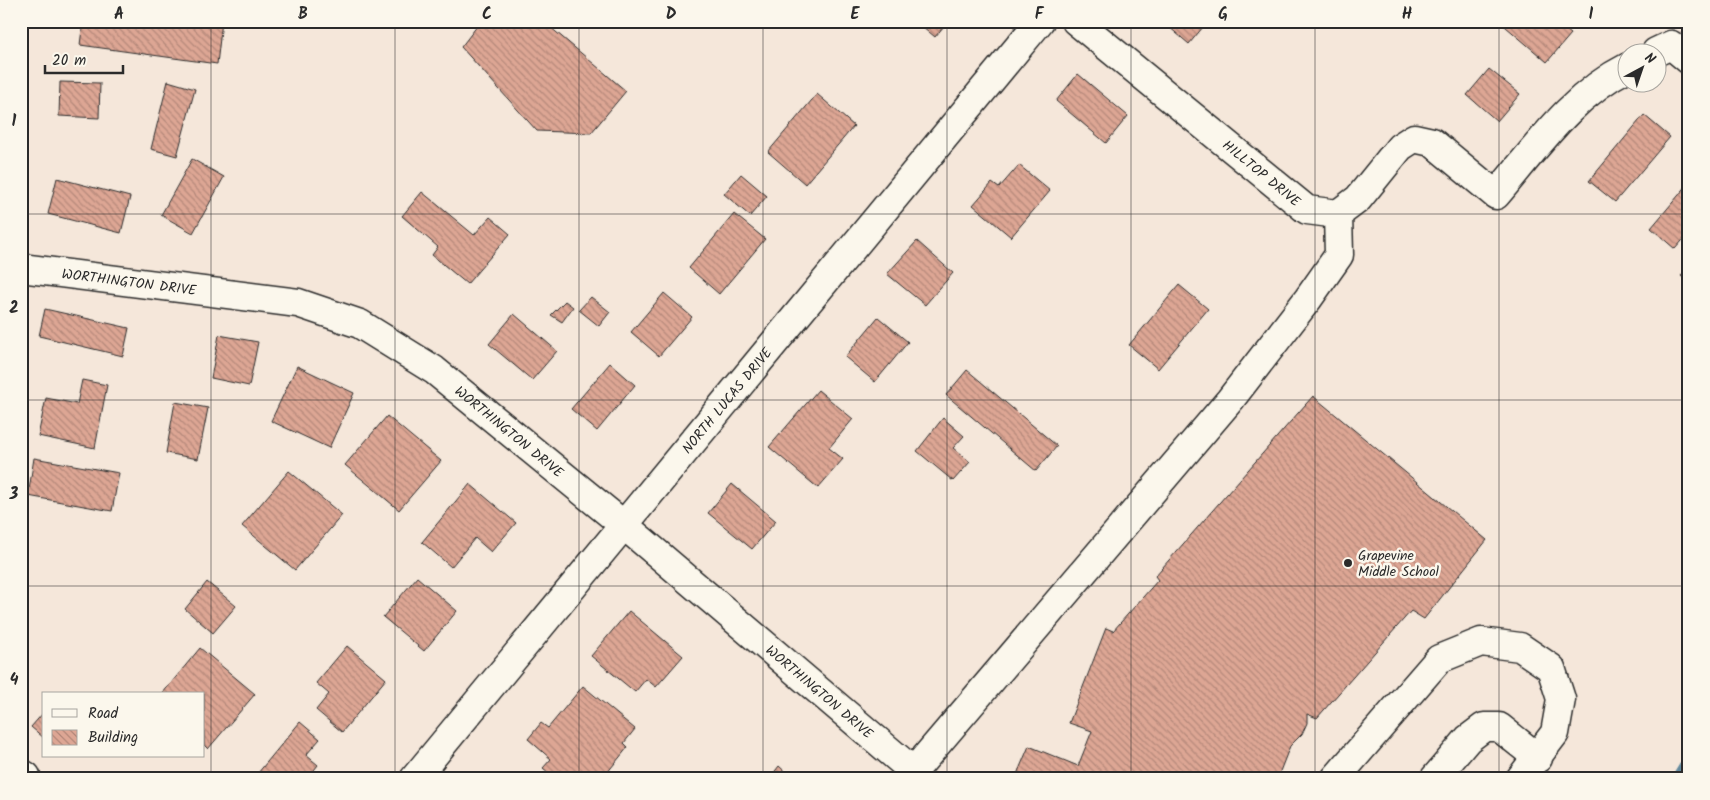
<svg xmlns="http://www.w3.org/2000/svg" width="1710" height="800" viewBox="0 0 1710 800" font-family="Kalam,sans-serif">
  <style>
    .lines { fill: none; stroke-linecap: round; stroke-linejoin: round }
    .stream { stroke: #62899c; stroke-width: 8 }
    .building { fill: url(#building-back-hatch); stroke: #2b2b2b }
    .minor-casing { stroke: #2b2b2b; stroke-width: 31 }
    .minor { stroke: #fbf7ec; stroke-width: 28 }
    .grid { fill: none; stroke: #2b2b2b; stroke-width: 1; stroke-opacity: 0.55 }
    .poi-dot { fill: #2b2b2b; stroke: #fbf7ec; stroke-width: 2 }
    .labels { text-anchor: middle; stroke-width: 5; stroke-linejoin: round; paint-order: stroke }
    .street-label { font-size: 14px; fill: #2b2b2b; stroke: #fbf7ec }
    .poi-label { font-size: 14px; fill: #2b2b2b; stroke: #fbf7ec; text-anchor: start }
    .neatline { fill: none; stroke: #2b2b2b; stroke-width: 2 }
    .grid-label { font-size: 16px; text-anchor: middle; font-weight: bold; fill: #2b2b2b }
  </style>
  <defs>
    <pattern id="building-back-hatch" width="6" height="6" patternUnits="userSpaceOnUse" patternTransform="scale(1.25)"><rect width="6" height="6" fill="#dda694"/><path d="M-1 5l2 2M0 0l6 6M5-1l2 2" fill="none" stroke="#b38779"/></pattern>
  </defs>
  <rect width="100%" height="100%" fill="#f5e7da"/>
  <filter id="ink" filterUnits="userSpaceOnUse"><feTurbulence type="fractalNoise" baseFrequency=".02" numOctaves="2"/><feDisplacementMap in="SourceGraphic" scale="10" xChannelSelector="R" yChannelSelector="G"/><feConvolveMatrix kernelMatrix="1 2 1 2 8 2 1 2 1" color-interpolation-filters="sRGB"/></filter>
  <g filter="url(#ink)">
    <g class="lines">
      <!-- stream -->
      <path class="stream" d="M1675,779L1689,756"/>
    </g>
    <!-- building -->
    <path class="building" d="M83,21H222L217,64L80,45Z
      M481,21H543L626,91L591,133L537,131L461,47Z
      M916,21H948L935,37Z
      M1162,21H1208L1189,44Z
      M1499,21H1555L1571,34L1547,62Z
      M1489,69L1520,94L1497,121L1467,95Z
      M1078,74L1128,116L1106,143L1056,101Z
      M168,81L195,89L177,156L151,149Z
      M60,82L100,83L99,118L59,116Z
      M817,94L854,126L805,184L768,152Z
      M1644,115L1670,137L1615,202L1589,181Z
      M192,159L224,177L193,233L161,215Z
      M1019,165L1050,191L1011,237L973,205L992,183L999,188Z
      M741,174L767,196L750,216L724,194Z
      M57,178L130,197L121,233L48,214Z
      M1689,183V233L1675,249L1651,228Z
      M422,192L474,235L490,217L510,234L467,284L432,255L438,247L402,216Z
      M734,214L765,239L719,294L689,268Z
      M917,241L953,273L925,305L887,274Z
      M1689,267V283L1681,276Z
      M1179,285L1208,309L1158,369L1129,345Z
      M664,293L692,317L659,356L631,332Z
      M591,297L610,312L599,326L579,310Z
      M565,301L573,307L562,322L551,315Z
      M45,309L129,328L123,356L39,336Z
      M514,314L557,351L532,380L489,344Z
      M878,317L908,342L875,382L845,357Z
      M219,335L258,342L249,386L211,378Z
      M610,363L635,385L597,431L571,409Z
      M297,366L354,393L329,448L271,421Z
      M967,370L1057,446L1036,471L946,395Z
      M82,380L107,385L95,448L38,436L46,398L77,404Z
      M818,390L853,419L829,448L843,459L818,488L769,447Z
      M1313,396L1487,540L1424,619L1411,611L1317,718L1307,714V723L1302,734L1290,746L1277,779H1015L1029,746L1078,766L1092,731L1069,723L1106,628L1113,631L1158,580L1155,576Z
      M175,402L208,408L198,459L166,453Z
      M387,416L441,461L399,510L345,465Z
      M943,418L964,436L953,448L970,462L953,481L917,451Z
      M34,458L119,473L112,511L28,496Z
      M289,471L342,515L295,570L242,526Z
      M470,484L516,523L491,552L475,538L451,567L422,542Z
      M732,484L776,521L752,549L708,513Z
      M417,577L457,611L424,651L383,617Z
      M207,582L236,606L213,633L185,609Z
      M629,611L683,656L656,687L646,679L635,692L591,656Z
      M347,646L386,679L342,732L316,710L329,694L316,683Z
      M200,648L255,694L208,749L204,745V694H162Z
      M583,686L635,729L624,743L628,747L602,779H575L570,775L567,779H556L543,768L551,759L528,739L541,723L548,728Z
      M44,712V738L31,727Z
      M300,722L320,739L306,755L318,765L307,779H253Z
      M779,766L793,779H769Z"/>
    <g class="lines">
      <defs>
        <g id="minor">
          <path id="s1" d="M1076,21L1307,210L1338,214L1358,199L1400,147L1414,138L1432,142L1496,195C1536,148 1572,95 1628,67"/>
          <path d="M1656,52L1671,45L1689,60"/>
          <path id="s2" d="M21,268L298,303L360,324L434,370L625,526L913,771"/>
          <path d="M21,773L26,776L24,779"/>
          <path id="s3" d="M414,779L1040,21"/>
          <path d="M907,779L1230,400L1308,299L1339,255L1338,214"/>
          <path d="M1335,779L1439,659L1481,642L1520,647L1551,668L1561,699L1555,733L1520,779"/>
          <path d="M1434,779L1468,739L1484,727H1499L1538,758"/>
        </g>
      </defs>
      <!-- minor casing -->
      <use href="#minor" class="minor-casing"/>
      <!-- minor -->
      <use href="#minor" class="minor"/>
    </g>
  </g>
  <!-- grid -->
  <path class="grid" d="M211,21V779M395,21V779M579,21V779M763,21V779M947,21V779M1131,21V779M1315,21V779M1499,21V779M21,214H1689M21,400H1689M21,586H1689"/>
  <!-- markers -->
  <circle class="poi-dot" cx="1348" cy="563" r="5"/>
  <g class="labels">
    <!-- street labels -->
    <g class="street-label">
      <text dy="5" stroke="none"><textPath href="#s1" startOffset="240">HILLTOP DRIVE</textPath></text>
      <text dy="5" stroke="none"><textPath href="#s2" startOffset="109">WORTHINGTON DRIVE</textPath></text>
      <text dy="5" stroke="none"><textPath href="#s3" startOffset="491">NORTH LUCAS DRIVE</textPath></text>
      <text dy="5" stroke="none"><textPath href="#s2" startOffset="529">WORTHINGTON DRIVE</textPath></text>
      <text dy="5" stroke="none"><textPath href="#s2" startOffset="934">WORTHINGTON DRIVE</textPath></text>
    </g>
    <!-- poi labels -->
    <g class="poi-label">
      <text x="1358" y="560">Grapevine<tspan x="1358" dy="16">Middle School</tspan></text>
    </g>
  </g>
  <!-- margin -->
  <rect width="1710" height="800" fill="none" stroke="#fbf7ec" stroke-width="55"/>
  <!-- legend -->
  <rect x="42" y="692" width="162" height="65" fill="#fbf7ec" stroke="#a8a59f"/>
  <rect x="52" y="709" width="25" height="8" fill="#fbf7ec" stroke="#a8a59f"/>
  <text x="88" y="718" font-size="15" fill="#2b2b2b">Road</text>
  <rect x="52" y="730" width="25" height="15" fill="url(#building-back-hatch)" stroke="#a8a59f"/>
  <text x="88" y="742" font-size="15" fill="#2b2b2b">Building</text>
  <!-- north arrow -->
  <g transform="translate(1642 68) rotate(40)"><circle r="24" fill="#fbf7ec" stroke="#a8a59f"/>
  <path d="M0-4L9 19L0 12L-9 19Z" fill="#2b2b2b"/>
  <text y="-8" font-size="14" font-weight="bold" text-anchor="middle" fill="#2b2b2b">N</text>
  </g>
  <!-- scale -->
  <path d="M45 65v8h78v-8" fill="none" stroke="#2b2b2b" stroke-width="2.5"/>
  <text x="52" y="65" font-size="15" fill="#2b2b2b" stroke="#fbf7ec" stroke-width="4" paint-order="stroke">20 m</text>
  <rect x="28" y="28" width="1654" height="744" class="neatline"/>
  <g class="grid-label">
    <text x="119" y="19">A</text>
    <text x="303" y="19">B</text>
    <text x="487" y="19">C</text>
    <text x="671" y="19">D</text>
    <text x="855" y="19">E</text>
    <text x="1039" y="19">F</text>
    <text x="1223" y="19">G</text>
    <text x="1407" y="19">H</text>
    <text x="1591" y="19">I</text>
    <text x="14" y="126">1</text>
    <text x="14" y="313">2</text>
    <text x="14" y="499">3</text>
    <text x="14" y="685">4</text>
  </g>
</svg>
